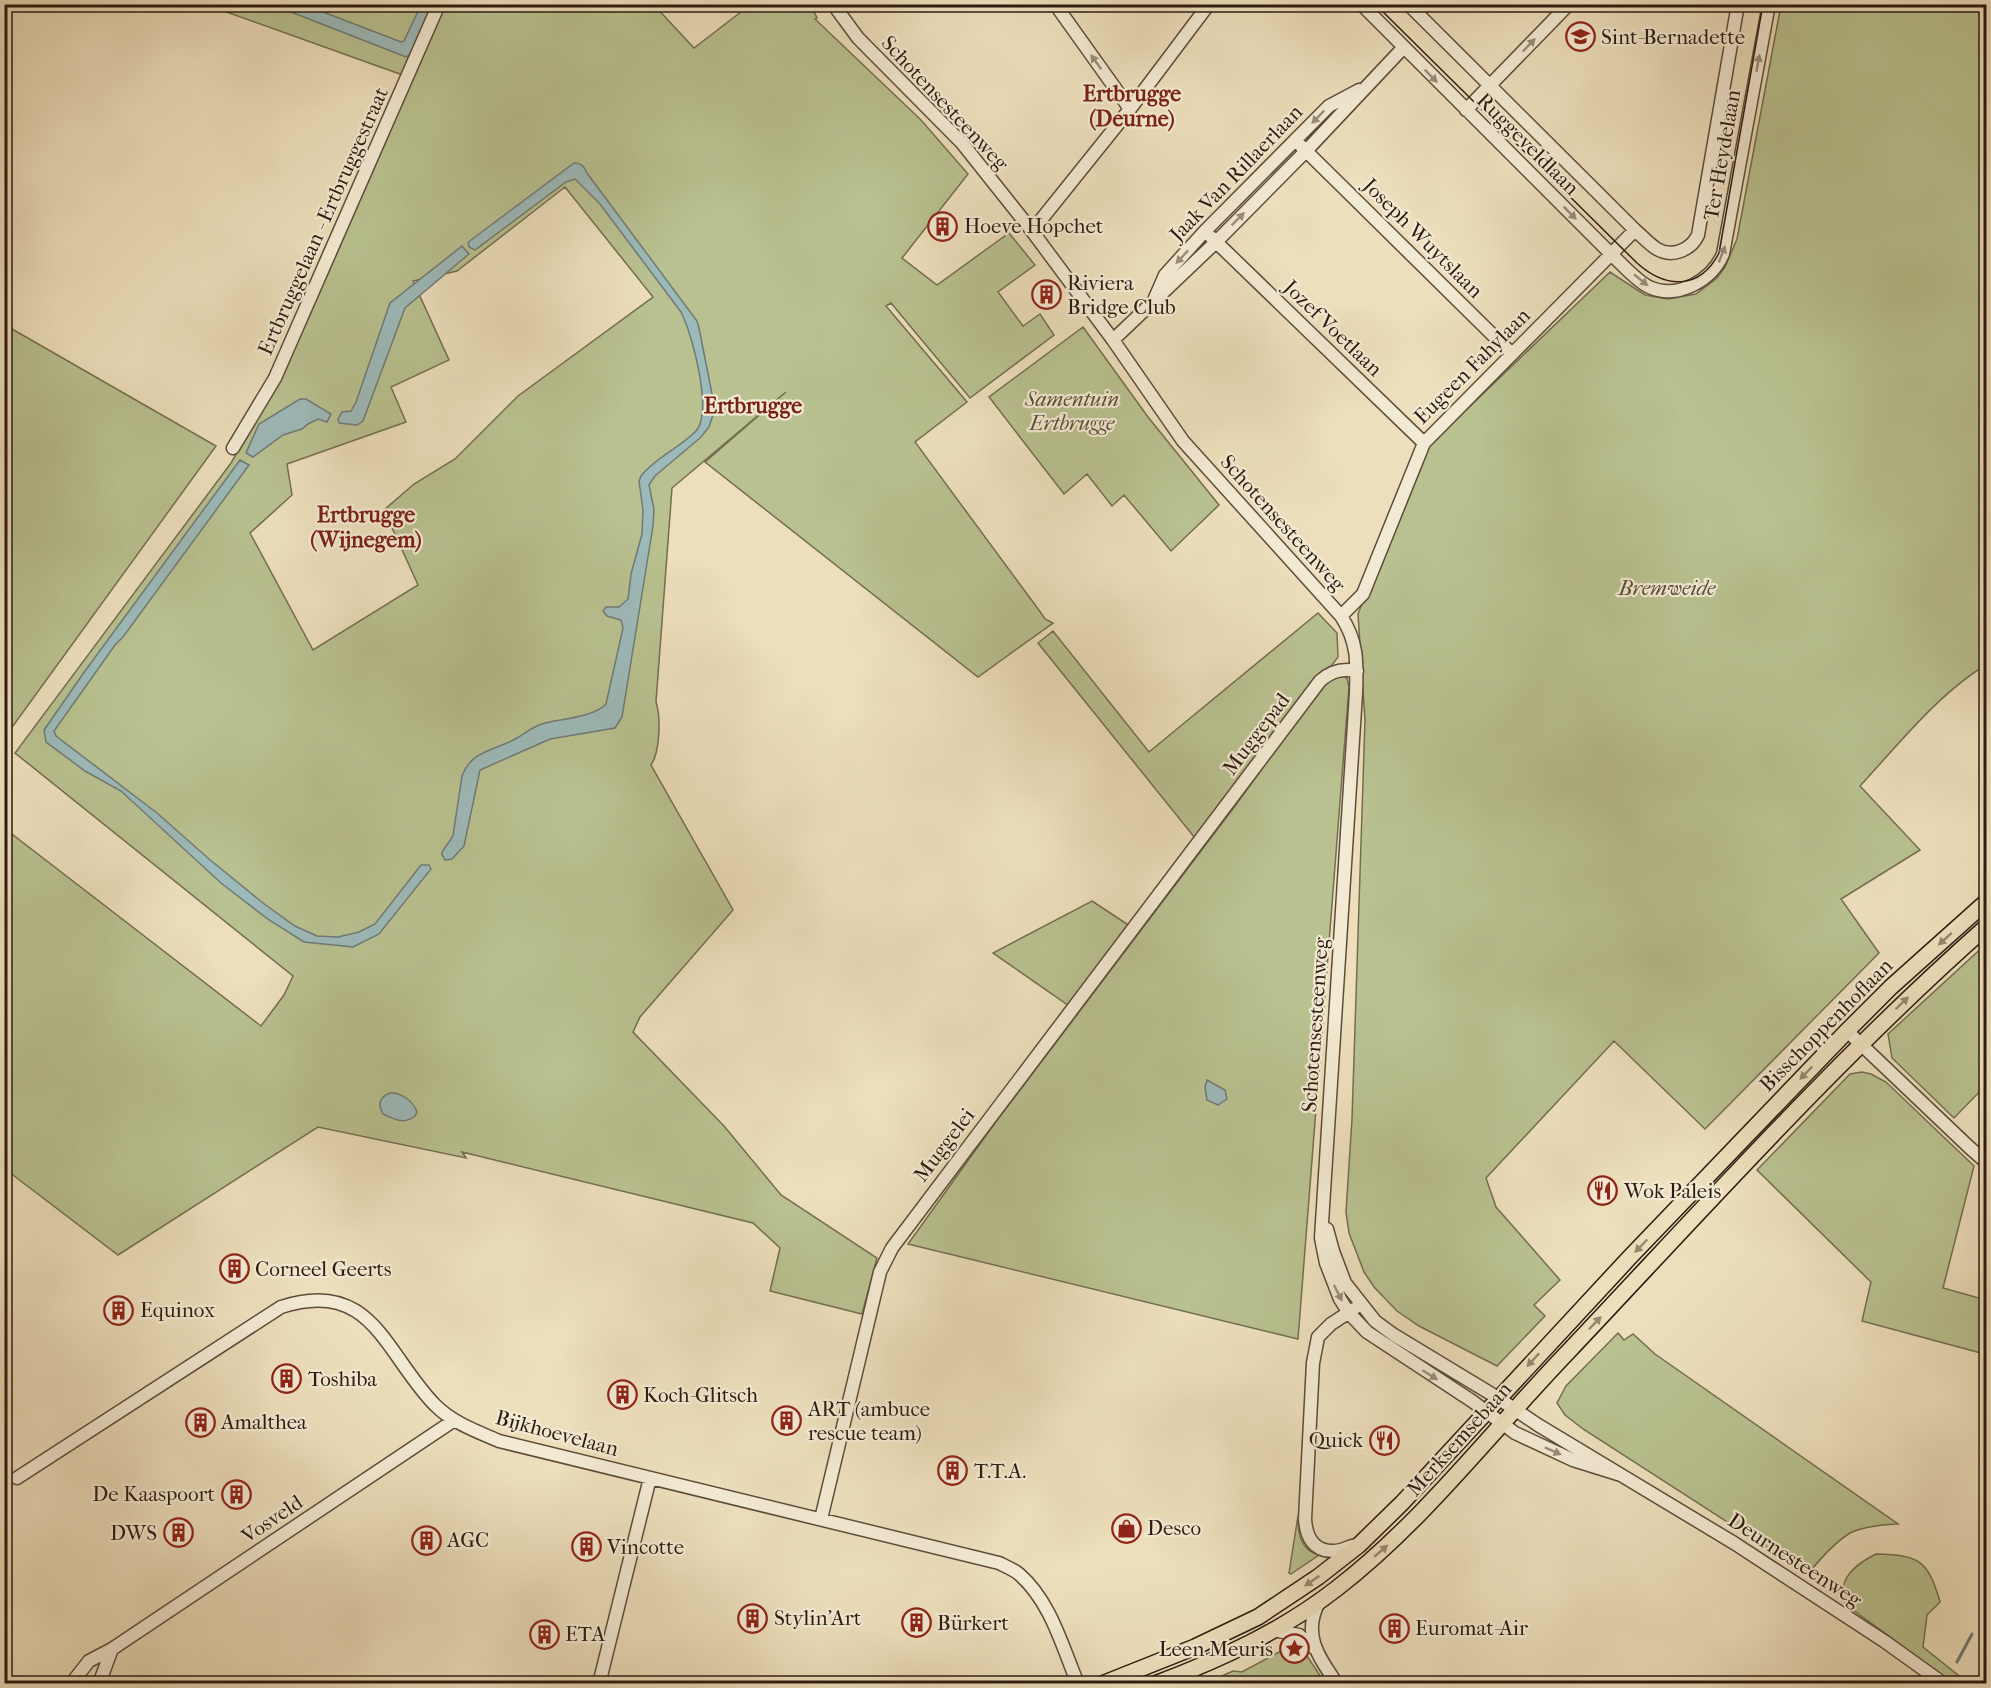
<svg xmlns="http://www.w3.org/2000/svg" width="1991" height="1688" viewBox="0 0 1991 1688" font-family="'IM FELL French Canon',serif">
  <style>
    .green { fill: #b9c190; stroke: #736e50; stroke-width: 1.5; fill-rule: evenodd }
    .water { fill: #9dbaba; stroke: #707a76; stroke-width: 1.5 }
    .lines { fill: none; stroke-linecap: round; stroke-linejoin: round }
    .stream { stroke: #707a76; stroke-width: 3 }
    .minor-casing { stroke: #5d4c3b; stroke-width: 15 }
    .major-casing { stroke: #2d1b10; stroke-width: 18 }
    .minor { stroke: #f3ead3; stroke-width: 12 }
    .major { stroke: #eddfbc; stroke-width: 15 }
    .tram { stroke: #2d1b10; stroke-width: 1.5 }
    .oneway { fill: #9a8d7b }
    .oneway2 { fill: #97876f }
    .labels { text-anchor: middle; stroke-width: 4.5; stroke-linejoin: round; paint-order: stroke }
    .poi-label { font-size: 21px; fill: #2d1b10; stroke: #f3ead3; text-anchor: start }
    .street-label { font-size: 21px; fill: #2d1b10; stroke: #f3ead3 }
    .park-label { font-size: 21px; font-style: italic; fill: #574d36; stroke: #f3ead3 }
    .neighbourhood-label { font-size: 22px; font-weight: bold; fill: #7a1f14; stroke: #f3ead3 }
  </style>
  <rect width="100%" height="100%" fill="#eddfbc"/>
  <filter id="stains"><feTurbulence type="fractalNoise" baseFrequency=".00333" numOctaves="4"/><feColorMatrix values="0 0 0 0 .2 0 0 0 0 .09 0 0 0 0 .02 0 0 0 .5 -.17"/></filter>
  <radialGradient id="worn" r=".72"><stop offset=".6" stop-color="#630" stop-opacity="0"/><stop offset="1" stop-color="#630" stop-opacity=".3"/></radialGradient>
  <!-- green -->
  <path class="green" d="M207,5H654L694,48L750,5H811L817,18L815,19L921,120L968,174L902,258L937,285L1009,233L1035,265L998,292L1023,326L1040,314L1054,335L970,398L891,303L886,306L967,402L915,442L1041,613L1045,619L1053,623L978,677L705,462L786,392L672,488L656,702C661,718 660,752 651,765L733,910L640,1017L633,1032L724,1126L781,1195L877,1258L862,1314L770,1291L780,1248L753,1223L462,1152L466,1158L318,1127L118,1255L5,1169L4,828L261,1026L284,995L293,976L15,753L231,463L268,399L411,78ZM565,187L653,297L518,396L455,459L414,484L384,510L418,585L313,650L250,533L292,495L287,464L406,422L391,387L449,360L413,281L457,271Z
    M1781,5H1986V665C1940,692 1897,746 1860,786L1920,850L1841,899L1879,953L1705,1129L1614,1041L1486,1178L1496,1207L1560,1280L1534,1305L1545,1316L1497,1366L1419,1326L1397,1311L1374,1287L1364,1272L1349,1233L1346,1212L1352,1119L1365,720L1358,614L1420,454L1610,272L1645,295L1668,299L1696,294L1717,278L1725,267L1737,239Z
    M5,325L216,446L5,737Z
    M1083,327L1148,417L1219,505L1171,551L1124,495L1112,506L1087,474L1064,494L989,397Z
    M1318,613L1337,633L1338,657L1199,843L1038,643L1053,631L1149,752Z
    M1340,674L1347,678L1349,687L1298,1339L908,1244L995,1123L1235,806L1324,683Z
    M1092,901L1133,928L1072,1008L993,953Z
    M1986,944V1085L1954,1118L1892,1058L1888,1034Z
    M1862,1072L1871,1074L1886,1082L1974,1166L1943,1288L1986,1300V1330L1981,1353L1862,1321L1871,1282L1757,1170L1850,1074Z
    M1618,1333L1624,1340L1633,1334L1655,1354L1898,1524C1883,1525 1864,1526 1850,1533C1834,1543 1820,1559 1808,1574L1583,1429L1565,1415L1557,1403L1566,1386Z
    M1298,1516C1298,1533 1300,1550 1319,1555L1291,1574L1289,1573Z
    M1876,1554C1919,1555 1928,1560 1940,1602L1927,1615L1923,1647L1968,1683H1953L1845,1604C1836,1579 1856,1564 1876,1554Z
    M1294,1644L1303,1650L1325,1683H1206L1233,1671L1242,1672Z"/>
  <!-- water -->
  <path class="water" d="M273,5H305L401,42L404,41L421,5H434L412,54L406,57Z
    M574,163C581,163 584,166 587,173L697,321L699,328L715,409L709,427L701,437L655,476L649,485L654,509L653,526L622,717L615,728L550,739L480,770L464,846L452,859L445,860L442,855V852L453,836L462,776C471,750 497,750 517,738C527,732 533,726 545,723C562,719 594,717 606,704L623,628L621,620L607,616L603,611L606,607H619L628,599L631,574L642,534L643,510L639,481L641,476C655,458 679,448 695,432C714,414 692,333 681,312L600,204L575,179L566,182L475,250L469,247L468,243L471,240Z
    M462,246L469,254L405,308L363,421L357,425L339,423L338,419L342,412L351,411L356,402L390,303Z
    M300,399H306L331,414L327,422L318,419L308,424L302,429L283,435L253,457L246,453L259,424Z
    M240,460L249,465L123,637L115,645L54,731L56,736L157,813L209,859L263,903L295,926L317,936L338,937L359,932L375,924L421,865H429L431,869L379,934L353,947L304,942L269,920L221,883L121,791L85,771L46,742L44,730L85,671Z
    M1207,1080L1225,1090L1227,1099L1218,1105L1207,1100L1205,1087Z
    M390,1093C401,1092 413,1101 417,1112L415,1116C404,1125 394,1119 383,1114C377,1104 380,1097 390,1093Z"/>
  <g class="lines">
    <!-- stream -->
    <path class="stream" d="M1984,1607L1986,1603
      M1957,1662L1972,1634"/>
    <defs>
      <path id="minor" d="M833,4L858,38L962,143L1032,231L1113,340L1183,441L1341,616C1358,642 1357,662 1356,693L1321,1238L1326,1263L1340,1299L1349,1313L1367,1332L1472,1401L1515,1433L1573,1460L1621,1475
        M1055,4L1130,109
        M1361,4L1610,253C1622,264 1635,280 1649,287C1678,300 1712,280 1723,254L1769,4
        M1408,4L1635,230C1642,236 1649,244 1657,249C1672,258 1691,250 1698,235L1738,4
        M1466,110L1569,4
        M1301,146L1512,354
        M1032,231L1130,109L1209,4
        M1211,237L1424,443
        M1155,298L1165,275L1205,231L1329,106L1359,90
        M1113,340L1216,242L1306,151L1403,48
        M233,448L275,378L439,4
        M1341,616L1363,594L1424,443L1635,230
        M1847,1031L1970,1148L1986,1162
        M1327,1229L1333,1251L1345,1283L1375,1321L1394,1335L1498,1398L1538,1425L1734,1543L1884,1641L1944,1684
        M1354,1309L1331,1324L1318,1337L1313,1363L1305,1519C1306,1536 1313,1552 1334,1551C1342,1551 1349,1546 1357,1545
        M17,1478L281,1307C372,1277 385,1354 435,1405C453,1423 476,1431 499,1441L999,1563C1005,1566 1013,1569 1019,1574C1051,1602 1062,1646 1078,1684
        M821,1519L880,1272L892,1248L1320,681C1331,671 1342,668 1357,671
        M1319,1602C1302,1634 1318,1656 1337,1684
        M1273,1630L1299,1635L1314,1648
        M71,1684L89,1661L112,1649L453,1421
        M99,1684L112,1649
        M599,1684L650,1478"/>
      <path id="major" d="M1102,1684L1195,1647L1258,1617L1318,1577L1359,1545L1402,1503L1630,1257L1847,1031L1891,987L1986,902
        M1155,1684C1219,1660 1282,1631 1336,1589C1423,1522 1491,1432 1567,1353C1704,1208 1837,1059 1986,927"/>
    </defs>
    <!-- minor casing -->
    <use href="#minor" class="minor-casing"/>
    <!-- major casing -->
    <use href="#major" class="major-casing"/>
    <!-- minor -->
    <use href="#minor" class="minor"/>
    <!-- major -->
    <use href="#major" class="major"/>
    <!-- tram -->
    <path class="tram" d="M1375,4L1637,263C1666,289 1700,290 1719,253L1763,4"/>
  </g>
  <!-- one-way arrows -->
  <defs><path id="oneway-solid" d="M-6-.8H1V-3.2L6.5 0L1 3.2V.8H-6Z" transform="scale(1.5)"/></defs>
  <g class="oneway">
    <use href="#oneway-solid" transform="translate(1529 45) rotate(-46)"/>
    <use href="#oneway-solid" transform="translate(1096 62) rotate(-126)"/>
    <use href="#oneway-solid" transform="translate(1758 63) rotate(-80)"/>
    <use href="#oneway-solid" transform="translate(1431 76) rotate(45)"/>
    <use href="#oneway-solid" transform="translate(1318 117) rotate(134)"/>
    <use href="#oneway-solid" transform="translate(1570 213) rotate(45)"/>
    <use href="#oneway-solid" transform="translate(1238 219) rotate(-45)"/>
    <use href="#oneway-solid" transform="translate(1722 254) rotate(-69)"/>
    <use href="#oneway-solid" transform="translate(1182 257) rotate(133)"/>
    <use href="#oneway-solid" transform="translate(1641 280) rotate(39)"/>
    <use href="#oneway-solid" transform="translate(1338 1293) rotate(63)"/>
    <use href="#oneway-solid" transform="translate(1430 1375) rotate(32)"/>
    <use href="#oneway-solid" transform="translate(1553 1451) rotate(24)"/>
  </g>
  <g class="oneway2">
    <use href="#oneway-solid" transform="translate(1945 939) rotate(138)"/>
    <use href="#oneway-solid" transform="translate(1902 1003) rotate(-44)"/>
    <use href="#oneway-solid" transform="translate(1806 1073) rotate(134)"/>
    <use href="#oneway-solid" transform="translate(1641 1246) rotate(134)"/>
    <use href="#oneway-solid" transform="translate(1595 1323) rotate(-46)"/>
    <use href="#oneway-solid" transform="translate(1533 1360) rotate(133)"/>
    <use href="#oneway-solid" transform="translate(1381 1551) rotate(-41)"/>
    <use href="#oneway-solid" transform="translate(1312 1581) rotate(145)"/>
  </g>
  <!-- icons -->
  <defs>
    <symbol id="school-ring" viewBox="-11 -11 22 22"><circle r="9.5" fill="#f3ead3" stroke="#8f2418" stroke-width="1.5"/><path d="M0-5L7-2L0 1L-7-2ZM-4 1L0 2.5L4 1V4Q0 6-4 4Z" fill="#8f2418"/></symbol>
    <symbol id="building-ring" viewBox="-11 -11 22 22"><circle r="9.5" fill="#f3ead3" stroke="#8f2418" stroke-width="1.5"/><path d="M-4-6H4V6H1V3H-1V6H-4ZM-2.5-4.3h1.7v1.8h-1.7ZM.8-4.3h1.7v1.8H.8ZM-2.5-1h1.7V.8h-1.7ZM.8-1h1.7V.8H.8Z" fill="#8f2418"/></symbol>
    <symbol id="restaurant-ring" viewBox="-11 -11 22 22"><circle r="9.5" fill="#f3ead3" stroke="#8f2418" stroke-width="1.5"/><path d="M-5-6h1v4h1v-4h1v4h1v-4h1v5L-1.5 .5V6h-2V.5L-5-1ZM5-6V6H3V1.5H1.5Q1.5-4 5-6Z" fill="#8f2418"/></symbol>
    <symbol id="shop-ring" viewBox="-11 -11 22 22"><circle r="9.5" fill="#f3ead3" stroke="#8f2418" stroke-width="1.5"/><path d="M-5-2.5h2.3a2.7 3.5 0 0 1 5.4 0H5L5.5 6h-11ZM-1.5-2.5h3a1.5 2.3 0 0 0-3 0Z" fill="#8f2418"/></symbol>
    <symbol id="sight-ring" viewBox="-11 -11 22 22"><circle r="9.5" fill="#f3ead3" stroke="#8f2418" stroke-width="1.5"/><path d="M0-6L1.8-2.2L6-1.7L2.9 1.2L3.7 5.4L0 3.3L-3.7 5.4L-2.9 1.2L-6-1.7L-1.8-2.2Z" fill="#8f2418"/></symbol>
  </defs>
  <g fill-rule="evenodd">
    <use href="#school-ring" x="1564" y="20" width="33" height="33"/>
    <use href="#building-ring" x="926" y="210" width="33" height="33"/>
    <use href="#building-ring" x="1030" y="278" width="33" height="33"/>
    <use href="#restaurant-ring" x="1586" y="1174" width="33" height="33"/>
    <use href="#building-ring" x="218" y="1252" width="33" height="33"/>
    <use href="#building-ring" x="102" y="1294" width="33" height="33"/>
    <use href="#building-ring" x="270" y="1362" width="33" height="33"/>
    <use href="#building-ring" x="606" y="1378" width="33" height="33"/>
    <use href="#building-ring" x="770" y="1404" width="33" height="33"/>
    <use href="#building-ring" x="184" y="1406" width="33" height="33"/>
    <use href="#restaurant-ring" x="1368" y="1424" width="33" height="33"/>
    <use href="#building-ring" x="936" y="1454" width="33" height="33"/>
    <use href="#building-ring" x="220" y="1478" width="33" height="33"/>
    <use href="#shop-ring" x="1110" y="1512" width="33" height="33"/>
    <use href="#building-ring" x="162" y="1516" width="33" height="33"/>
    <use href="#building-ring" x="410" y="1524" width="33" height="33"/>
    <use href="#building-ring" x="570" y="1530" width="33" height="33"/>
    <use href="#building-ring" x="736" y="1602" width="33" height="33"/>
    <use href="#building-ring" x="900" y="1606" width="33" height="33"/>
    <use href="#building-ring" x="1378" y="1612" width="33" height="33"/>
    <use href="#building-ring" x="528" y="1618" width="33" height="33"/>
    <use href="#sight-ring" x="1278" y="1632" width="33" height="33"/>
  </g>
  <g class="labels">
    <!-- poi labels -->
    <g class="poi-label">
      <text x="1601" y="44">Sint-Bernadette</text>
      <text x="964" y="233">Hoeve Hopchet</text>
      <text x="1067" y="290">Riviera<tspan x="1067" dy="24">Bridge Club</tspan></text>
      <text x="1624" y="1198">Wok Paleis</text>
      <text x="255" y="1276">Corneel Geerts</text>
      <text x="140" y="1317">Equinox</text>
      <text x="308" y="1386">Toshiba</text>
      <text x="643" y="1402">Koch-Glitsch</text>
      <text x="808" y="1416">ART (ambuce<tspan x="808" dy="24">rescue team)</tspan></text>
      <text x="221" y="1429">Amalthea</text>
      <text x="1363" y="1447" text-anchor="end">Quick</text>
      <text x="974" y="1478">T.T.A.</text>
      <text x="215" y="1501" text-anchor="end">De Kaaspoort</text>
      <text x="1147" y="1535">Desco</text>
      <text x="157" y="1540" text-anchor="end">DWS</text>
      <text x="447" y="1547">AGC</text>
      <text x="607" y="1554">Vincotte</text>
      <text x="774" y="1625">Stylin'Art</text>
      <text x="937" y="1630">Bürkert</text>
      <text x="1415" y="1635">Euromat-Air</text>
      <text x="565" y="1641">ETA</text>
      <text x="1273" y="1656" text-anchor="end">Leen Meuris</text>
    </g>
    <!-- street labels -->
    <g class="street-label">
      <text transform="translate(945 103) rotate(47)" y="7">Schotensesteenweg</text>
      <text transform="translate(1528 144) rotate(45)" y="7">Ruggeveldlaan</text>
      <text transform="translate(1722 155) rotate(-80)" y="7">Ter Heydelaan</text>
      <text transform="translate(1236 173) rotate(-46)" y="7">Jaak Van Rillaerlaan</text>
      <text transform="translate(323 221) rotate(-66)" y="7">Ertbruggelaan - Ertbruggestraat</text>
      <text transform="translate(1423 238) rotate(45)" y="7">Joseph Wuytslaan</text>
      <text transform="translate(1333 328) rotate(44)" y="7">Jozef Voetlaan</text>
      <text transform="translate(1472 366) rotate(-45)" y="7">Eugeen Fahylaan</text>
      <text transform="translate(1283 523) rotate(48)" y="7">Schotensesteenweg</text>
      <text transform="translate(1256 734) rotate(-53)" y="7">Muggepad</text>
      <text transform="translate(1315 1025) rotate(-86)" y="7">Schotensesteenweg</text>
      <text transform="translate(1826 1025) rotate(-45)" y="7">Bisschoppenhoflaan</text>
      <text transform="translate(944 1145) rotate(-53)" y="7">Muggelei</text>
      <text transform="translate(557 1433) rotate(15)" y="7">Bijkhoevelaan</text>
      <text transform="translate(1459 1439) rotate(-48)" y="7">Merksemsebaan</text>
      <text transform="translate(272 1519) rotate(-34)" y="7">Vosveld</text>
      <text transform="translate(1795 1560) rotate(33)" y="7">Deurnesteenweg</text>
    </g>
    <!-- park labels -->
    <g class="park-label">
      <text x="1072" y="406">Samentuin<tspan x="1072" dy="24">Ertbrugge</tspan></text>
      <text x="1667" y="595">Bremweide</text>
    </g>
    <!-- neighbourhood labels -->
    <g class="neighbourhood-label">
      <text x="1132" y="101">Ertbrugge<tspan x="1132" dy="25">(Deurne)</tspan></text>
      <text x="753" y="413">Ertbrugge</text>
      <text x="366" y="522">Ertbrugge<tspan x="366" dy="25">(Wijnegem)</tspan></text>
    </g>
  </g>
  <!-- margin -->
  <rect width="1991" height="1688" fill="none" stroke="#eddfbc" stroke-width="24"/>
  <rect x="6" y="6" width="1979" height="1676" fill="none" stroke="#2d1b10" stroke-width="3"/>
  <rect x="12" y="12" width="1967" height="1664" fill="none" stroke="#2d1b10" stroke-width="1.5"/>
  <rect width="100%" height="100%" filter="url(#stains)"/>
  <rect width="100%" height="100%" fill="url(#worn)"/>
</svg>
